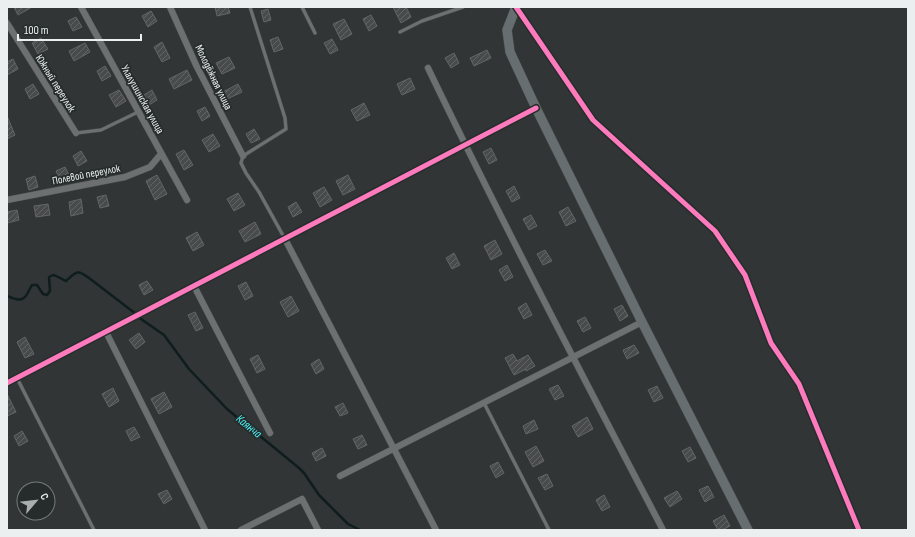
<svg xmlns="http://www.w3.org/2000/svg" width="915" height="537" viewBox="0 0 915 537" font-family="'Sofia Sans Condensed',sans-serif">
  <style>
    .lines { fill: none; stroke-linecap: round; stroke-linejoin: round }
    .stream { stroke: #0f1d1d; stroke-width: 2.5 }
    .building { fill: url(#building-hatch); stroke: #636666 }
    .lane-casing { stroke: #505353; stroke-width: 4 }
    .street-casing { stroke: #505353; stroke-width: 7 }
    .secondary-casing { stroke: #505353; stroke-width: 10 }
    .lane { stroke: #6d7070; stroke-width: 3 }
    .street { stroke: #6d7070; stroke-width: 6 }
    .secondary { stroke: #676e6f; stroke-width: 9 }
    .cycleway-casing { stroke: #262c2c; stroke-width: 8 }
    .cycleway { stroke: #fd7abc; stroke-width: 5 }
    .labels { text-anchor: middle; stroke-width: 3.5; stroke-linejoin: round; paint-order: stroke }
    .street-label { font-size: 11px; fill: #ebefef; stroke: #262c2c }
    .water-label { font-size: 12px; font-style: italic; fill: #4bf5f7; stroke: #262c2c }
  </style>
  <defs>
    <pattern id="building-hatch" width="6" height="6" patternUnits="userSpaceOnUse"><rect width="6" height="6" fill="#484b4b"/><path d="M-1 1l2-2M0 6l6-6M5 7l2-2" fill="none" stroke="#636565"/></pattern>
  </defs>
  <rect width="100%" height="100%" fill="#313535"/>
  <g class="lines">
    <!-- stream -->
    <path class="stream" d="M7,296C11,297 13,299 16,299C26,302 28,291 32,285H37L43,294L47,295L50,291L49,277L53,275C58,276 61,279 66,281C76,272 77,269 89,278L136,314
      M141,319L164,335L189,369L227,409L299,468L304,473L319,495L348,524L360,530"/>
  </g>
  <!-- building -->
  <path class="building" d="M14,7H32L18,15Z
    M215,7H228L230,13L217,16Z
    M393,7H406L411,17L401,23Z
    M268,9L271,20L264,22L261,11Z
    M151,11L157,21L148,27L142,16Z
    M371,15L377,26L369,31L363,19Z
    M76,17L82,27L73,31L68,21Z
    M344,19L352,34L341,40L333,24Z
    M278,37L283,49L274,52L270,40Z
    M41,38L48,49L38,54L32,43Z
    M332,39L338,50L330,54L324,43Z
    M162,42L170,58L162,62L154,47Z
    M85,43L90,52L74,61L69,51Z
    M487,50L491,58L474,66L470,58Z
    M454,53L459,63L451,68L445,58Z
    M229,57L235,68L222,74L216,63Z
    M13,59L18,69L7,75V62Z
    M105,66L111,76L102,81L97,71Z
    M187,70L192,80L174,89L169,79Z
    M410,78L415,89L402,95L397,84Z
    M33,84L39,94L30,99L25,89Z
    M238,84L242,92L227,99L223,92Z
    M119,90L126,101L116,107L109,95Z
    M152,90L157,100L149,105L144,95Z
    M364,103L370,115L357,121L351,110Z
    M205,107L210,116L202,121L197,111Z
    M7,116L15,135L7,139Z
    M254,129L260,139L251,143L246,134Z
    M213,134L220,146L209,152L202,140Z
    M491,148L497,160L489,164L483,152Z
    M184,150L193,165L184,170L176,154Z
    M81,151L87,161L78,166L73,156Z
    M65,167L70,177L61,181L56,171Z
    M157,175L167,194L155,200L146,181Z
    M348,175L355,189L343,195L336,181Z
    M35,176L38,187L29,190L26,179Z
    M514,186L520,198L512,202L506,191Z
    M324,187L332,200L320,207L313,193Z
    M238,193L245,205L234,211L227,199Z
    M106,195L109,206L100,208L97,197Z
    M81,199L83,213L71,216L69,202Z
    M296,202L302,212L293,217L288,207Z
    M48,204L50,215L36,217L34,206Z
    M568,207L576,221L566,226L559,212Z
    M17,210L19,220L7,223V212Z
    M531,215L537,226L529,230L523,219Z
    M255,222L261,234L245,242L239,231Z
    M197,232L204,245L193,251L186,238Z
    M495,240L502,254L491,260L484,246Z
    M545,250L552,261L543,265L537,254Z
    M454,253L460,265L452,269L446,258Z
    M507,265L513,277L505,281L499,270Z
    M147,281L153,290L144,295L139,285Z
    M246,282L253,296L245,300L238,286Z
    M291,296L299,311L288,317L280,302Z
    M526,303L532,315L524,319L518,308Z
    M622,305L628,316L620,321L614,309Z
    M195,312L203,328L196,331L188,315Z
    M585,317L591,328L583,332L577,321Z
    M139,333L145,342L136,349L129,340Z
    M25,337L34,354L25,358L17,342Z
    M634,345L639,353L627,359L623,350Z
    M513,354L517,361L528,355L535,366L526,371V369L514,375L505,358Z
    M258,355L265,369L257,373L250,359Z
    M319,359L324,369L316,374L311,364Z
    M558,385L564,396L555,400L549,389Z
    M657,386L663,398L654,402L648,390Z
    M113,388L119,401L109,407L102,394Z
    M164,392L172,407L159,414L151,399Z
    M7,394L16,412L7,416Z
    M343,403L348,413L340,416L335,407Z
    M587,417L593,429L578,437L572,426Z
    M534,420L538,429L526,434L523,426Z
    M134,427L140,437L131,441L126,431Z
    M22,431L28,441L19,446L14,436Z
    M362,435L367,445L358,449L353,439Z
    M536,446L544,461L533,467L525,452Z
    M690,447L696,458L688,462L682,451Z
    M322,448L326,456L316,461L312,453Z
    M498,462L504,473L496,478L490,466Z
    M547,474L553,486L545,490L538,478Z
    M708,486L714,497L705,502L699,490Z
    M167,490L172,499L164,504L158,494Z
    M677,491L682,499L670,507L664,498Z
    M604,495L610,507L602,511L596,500Z
    M724,515L730,526L722,530H718L713,521Z"/>
  <g class="lines">
    <defs>
      <path id="lane" d="M250,7L285,118L286,129L243,156L241,163L246,173L259,192L285,239
        M302,7L315,33
        M400,32L422,21L463,7
        M76,133L101,130L138,112
        M17,378L94,530
        M484,403L549,530"/>
      <path id="street" d="M81,7L187,200
        M170,7L196,65L243,156
        M516,7L593,120L715,231L745,275L771,343L799,384L859,530
        M7,23L76,133
        M428,68C503,224 583,377 663,530
        M7,200L125,177L150,167L161,154
        M285,239L436,530
        M194,286L270,433
        M106,332L205,530
        M7,383L536,108
        M340,476L642,322
        M241,530L302,499L318,530"/>
      <path id="secondary" d="M516,7L507,30L510,52L536,108L642,322L748,530"/>
    </defs>
    <!-- lane casing -->
    <use href="#lane" class="lane-casing"/>
    <!-- street casing -->
    <use href="#street" class="street-casing"/>
    <!-- secondary casing -->
    <use href="#secondary" class="secondary-casing"/>
    <!-- lane -->
    <use href="#lane" class="lane"/>
    <!-- street -->
    <use href="#street" class="street"/>
    <!-- secondary -->
    <use href="#secondary" class="secondary"/>
    <defs>
      <path id="cycleway" d="M516,7L593,120L715,231L745,275L771,343L799,384L859,530
        M7,383L536,108"/>
    </defs>
    <!-- cycleway casing -->
    <use href="#cycleway" class="cycleway-casing"/>
    <!-- cycleway -->
    <use href="#cycleway" class="cycleway"/>
  </g>
  <g class="labels">
    <!-- street labels -->
    <g class="street-label">
      <text transform="translate(214 77) rotate(64)" y="4">Молодёжная улица</text>
      <text transform="translate(56 83) rotate(58)" y="4">Южный переулок</text>
      <text transform="translate(143 99) rotate(61)" y="4">Улалушинская улица</text>
      <text transform="translate(86 174) rotate(-11)" y="4">Полевой переулок</text>
    </g>
    <!-- water labels -->
    <g class="water-label">
      <text transform="translate(249 426) rotate(39)" y="4">Каянча</text>
    </g>
  </g>
  <!-- border -->
  <rect width="915" height="537" fill="none" stroke="#ebefef" stroke-width="16"/>
  <!-- north arrow -->
  <g transform="translate(36 501) rotate(62)"><circle r="19" fill="#262c2c" stroke="#757a7a"/>
  <path d="M0-3L7 15L0 10L-7 15Z" fill="#aaaeae"/>
  <text y="-6" font-size="11" font-weight="bold" text-anchor="middle" fill="#ebefef">С</text>
  </g>
  <!-- scale -->
  <path d="M18 34v6h123v-6" fill="none" stroke="#ebefef" stroke-width="2"/>
  <text x="24" y="34" font-size="12" fill="#ebefef" stroke="#262c2c" stroke-width="3" paint-order="stroke">100 m</text>
</svg>
